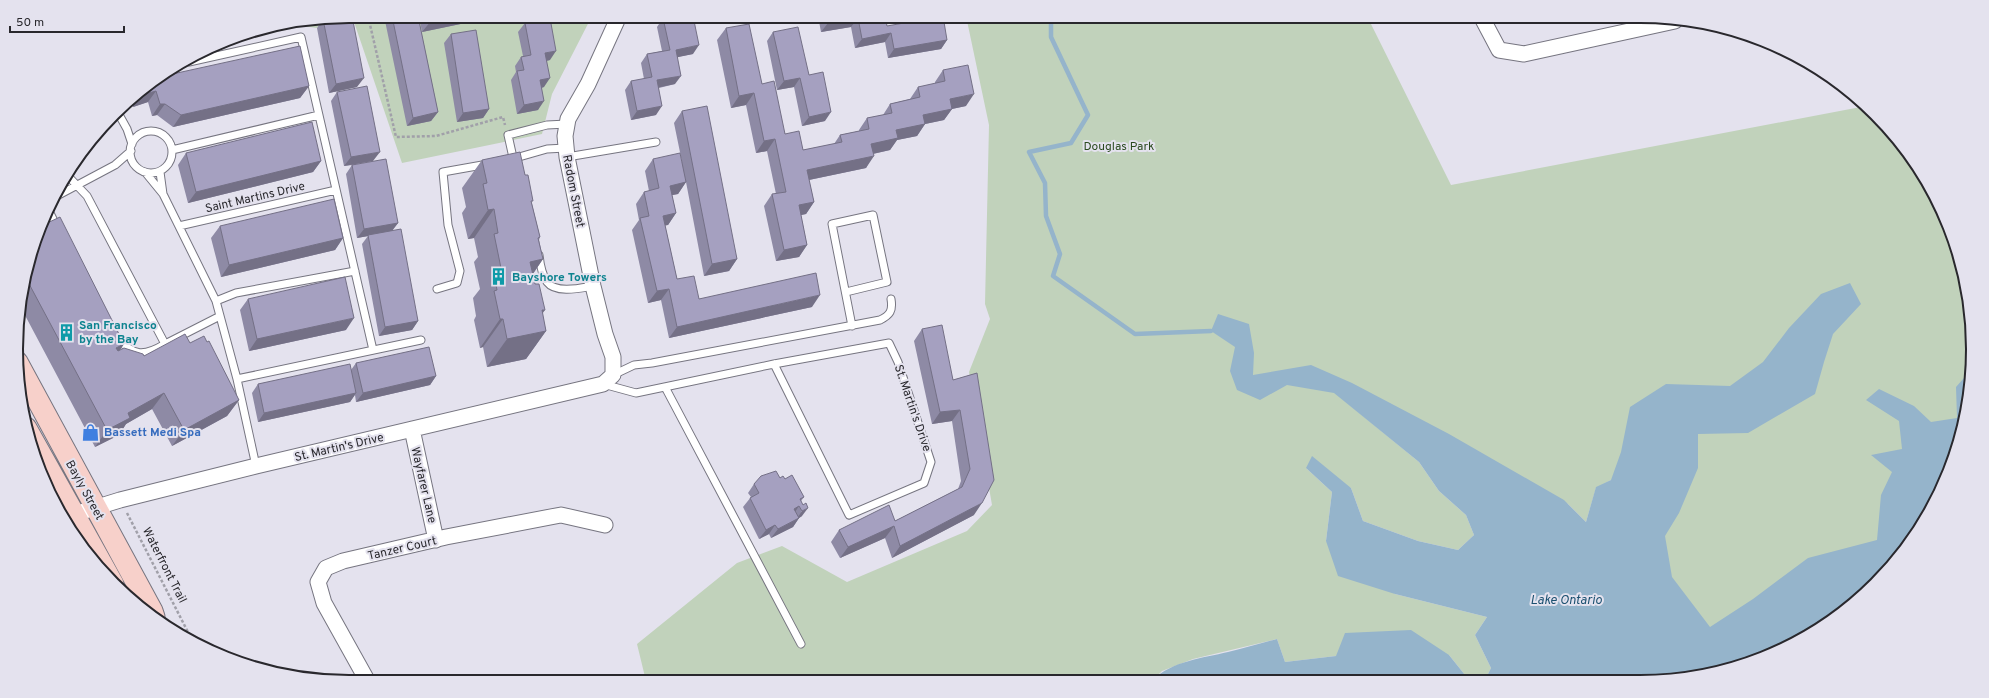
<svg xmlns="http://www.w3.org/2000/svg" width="1989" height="698" viewBox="0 0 1989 698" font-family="Overpass,sans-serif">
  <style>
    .green { fill: #c1d2bb }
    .water { fill: #95b4cb }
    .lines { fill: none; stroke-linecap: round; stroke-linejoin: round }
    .stream { stroke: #95b4cb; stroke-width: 4.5 }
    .lane-casing { stroke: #767580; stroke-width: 9 }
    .street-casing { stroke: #767580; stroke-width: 17 }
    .secondary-casing { stroke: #767580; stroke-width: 23 }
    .path { stroke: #a1a0a9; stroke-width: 2.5; stroke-dasharray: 3 2; stroke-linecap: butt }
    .lane { stroke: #fff; stroke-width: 7 }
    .street { stroke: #fff; stroke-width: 15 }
    .secondary { stroke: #f7d0ca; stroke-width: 21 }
    .wall { fill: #8e8aa5 }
    .shaded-wall { fill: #747086 }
    .building { fill: #a5a0c0; stroke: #747086 }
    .labels { text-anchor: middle; stroke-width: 4; stroke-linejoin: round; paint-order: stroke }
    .park-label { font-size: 12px; fill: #2b4a1f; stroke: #e4e2ee }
    .street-label { font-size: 12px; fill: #29282d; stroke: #e4e2ee }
    .culture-label { font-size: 12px; font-weight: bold; fill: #0d838f; stroke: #e4e2ee; text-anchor: start }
    .shop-label { font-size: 12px; font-weight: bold; fill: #366cbe; stroke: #e4e2ee; text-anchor: start }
    .water-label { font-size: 13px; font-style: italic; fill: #1b5070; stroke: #e4e2ee }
    .rim { fill: none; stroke: #29282d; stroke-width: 2 }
  </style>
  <rect width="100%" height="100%" fill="#e4e2ee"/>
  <!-- green -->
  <path class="green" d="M352,16H592L552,94L542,134L402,163Z
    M966,16H1367L1451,185L1866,106L1890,129L1928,182L1955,242L1970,305L1972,371L1960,440L1930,427L1902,449L1900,550L1787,648L1684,679L1611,480L1596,488L1586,522L1568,504L1335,393L1419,462L1439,491L1466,515L1474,535L1458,550L1418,541L1363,521L1351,488L1306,468L1332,492L1326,541L1395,594L1487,617L1475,635L1491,668L1485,680H1469L1449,655L1336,656L1285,662L1277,639L1193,659L1162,671L1153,680L646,681L637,644L737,563L782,546L847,582L967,531L992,505L969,372L990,319L985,304L989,125Z
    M325,18L317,28L281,23L284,22Z"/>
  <!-- water -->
  <path class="water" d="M1850,283L1861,304L1833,334L1824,362L1815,394L1748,433L1698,434V468L1679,513L1665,536L1672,577L1710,627L1753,599L1808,558L1877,540L1881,495L1892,472L1871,455L1902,449L1899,421L1866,400L1879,389L1914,406L1931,422L1957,418L1956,387L1972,369L1962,435L1928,516L1860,599L1787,648L1684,679L1485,680L1491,668L1475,635L1487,617L1395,594L1338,576L1326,541L1332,492L1306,468L1312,456L1351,488L1363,521L1418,541L1458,550L1474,535L1466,515L1439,491L1419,462L1334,393L1287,385L1260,400L1237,390L1230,371L1235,347L1211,331L1218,314L1249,324L1254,353L1253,375L1311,365L1352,383L1449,434L1564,500L1586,522L1596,487L1611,480L1621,452L1630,407L1666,384L1730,386L1763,362L1789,328L1821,294Z
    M1411,630L1449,655L1469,680H1153C1172,661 1203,658 1228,652C1244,648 1261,643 1277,639L1285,662L1336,656L1345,633Z"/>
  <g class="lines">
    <!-- stream -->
    <path class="stream" d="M1051,16V37L1088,115L1071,143L1029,152L1045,183L1046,216L1060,254L1053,276L1135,334L1211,331"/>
    <defs>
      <path id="lane" d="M189,62L301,37L373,350
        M117,111L127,129L132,144
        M130 152a21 21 0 1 1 42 0a21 21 0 1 1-42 0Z
        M172,150L319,115
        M567,157L656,142
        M512,159L547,149L566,148
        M514,162L508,135L547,125L567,124
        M145,172L163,194L216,301L237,379L256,466
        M160,172L163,194
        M67,175L87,196L165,344L220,316
        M53,198L115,165L131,151
        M48,209L58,229
        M179,226L336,190
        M539,255C540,264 542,275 547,282C556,294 581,288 593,286
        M437,289L457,283L460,271L448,225L443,172L488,164
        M846,292L887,282L873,215L832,224L852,326
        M216,301L236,293L355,271
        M118,338C133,357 145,356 165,344
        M613,375L634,365L652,363L880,320C890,315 893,311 891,299
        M237,379L421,340
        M603,384L636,393L774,364L889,343L898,362L931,462L924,483L849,515L774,364
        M665,387L801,644"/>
      <path id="street" d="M1481,16L1499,50L1524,54L1675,21
        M412,429L436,540
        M75,514L120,500L256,466L603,384L613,375V357L605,334L593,286L567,157L565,136L568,119L588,84L619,16
        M368,682L324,603L318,582L326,568L343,561L446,537L561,515L605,525"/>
      <path id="secondary" d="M17,362L152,611L154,617
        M26,428L113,584"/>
    </defs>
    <!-- lane casing -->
    <use href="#lane" class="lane-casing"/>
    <!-- street casing -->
    <use href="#street" class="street-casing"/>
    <!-- secondary casing -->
    <use href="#secondary" class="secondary-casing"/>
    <!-- path -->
    <path class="path" d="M368,16L396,137L436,136L503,117L505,125
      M127,513L191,638"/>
    <!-- lane -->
    <use href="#lane" class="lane"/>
    <!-- street -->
    <use href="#street" class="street"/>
    <!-- secondary -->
    <use href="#secondary" class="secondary"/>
  </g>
  <!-- wall -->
  <path class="wall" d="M384,16H418L438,112L431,121L407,126Z
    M419,16H499L422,32Z
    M818,16H885L887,26L947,40L941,49L888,58L885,42L855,48L851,27L821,32Z
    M663,18L693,54L677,57L675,84L659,88L656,115L631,120L625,90L631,81L644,79L641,63L647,54L662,51L657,27Z
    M323,19L357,87L329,93L317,28Z
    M525,23L550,60L547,61L544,87L542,88L538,110L517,114L511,80L516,72L515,66L521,57L523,56L518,32Z
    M726,28L762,84L785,134L803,150L834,144L840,135L859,131V130L867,118L883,115L890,104L910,99L918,87L935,84V82L943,70L966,106L952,109L944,120L925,124L917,136L897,140L890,150L873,154L866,168L809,180L814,202L806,214L801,215L807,245L799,257L776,261L764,206L772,194H776L767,151L756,153L746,105L731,108L717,40Z
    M773,32L809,75L825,121L802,126L794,87L777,90L767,41Z
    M451,34L489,109L483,118L457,122L444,43Z
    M168,75L309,86L300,98L173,127L157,115L152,116L148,102L133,107L131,98Z
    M337,92L373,161L356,164L398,223L392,231L418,321L412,330L379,336L362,244L368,236L357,238L346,174L352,165L344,166L331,101Z
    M682,111L737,259L729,271L704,276L686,182L678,194L672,195L676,213L668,225H665L677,279L699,299L812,307L669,338L661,300L648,303L632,230L639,220L636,204L644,192L649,191L645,171L653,159L682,162L674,123Z
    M186,153L321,161L313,172L188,203L178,165Z
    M482,160L525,175L540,237L539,240L543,259L533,274L546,331L526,359L487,367L483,347L480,348L474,320L476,316L473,298L480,289L474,262L478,257L474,238L468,239L462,213L466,207L462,188Z
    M43,225L124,344L120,350L144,356L190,343L239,400L227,416L172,446L152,409L126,424L119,435L95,447L19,304Z
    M220,226L343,238L335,250L221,277L211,238Z
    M248,299L346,330L249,351L240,310Z
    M922,329L953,380L977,373L974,515L892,558L885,538L840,558L831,542L839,530L895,521L958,489L961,481L952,421L932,424L914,341Z
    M356,363L436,376L430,385L356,402L355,395L350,402L258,422L252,393L258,384L351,370Z
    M780,478L785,479L804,497L801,501L802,516L799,518L793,527L771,538L769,534L759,539L743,507L751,497L748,493L754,484Z"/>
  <!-- shaded-wall -->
  <path class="shaded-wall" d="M452,16H499L422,32L431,21Z
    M858,18L851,27L821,32L828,23Z
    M891,33L885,42L855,48L862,39Z
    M947,40L941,49L888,58L894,49Z
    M699,45L693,54L669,59L676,50Z
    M556,51L550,60L539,62L545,53Z
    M681,76L675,84L651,89L657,80Z
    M364,78L357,87L329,93L336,84Z
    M550,78L544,87L534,89L540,80Z
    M800,78L794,87L777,90L784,81Z
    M309,86L300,98L173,127L181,115Z
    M156,91L148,102L133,107L141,95Z
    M754,93L746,105L731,108L739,96Z
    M974,94L966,106L942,111L950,99Z
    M544,101L538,110L517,114L524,105Z
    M160,104H165L157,115L152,116Z
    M662,106L656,115L631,120L637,111Z
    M489,109L483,118L457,122L463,113Z
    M952,109L944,120L925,124L917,136L897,140L890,150L863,156L871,144L923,115Z
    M438,112L431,121L407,126L413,118Z
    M831,112L825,121L802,126L809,117Z
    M775,139L767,151L756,153L764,141Z
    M380,152L373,161L344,166L351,157Z
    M874,156L866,168L799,182L807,170Z
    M321,161L313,172L188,203L196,192Z
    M686,182L678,194L662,197L670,186Z
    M814,202L806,214L791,217L799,205Z
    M494,209L474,238L468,239L488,210Z
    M676,213L668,225L655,228L663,216Z
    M398,223L391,232L357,238L364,229Z
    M343,238L335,250L221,277L229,265Z
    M807,245L799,257L776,261L784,250Z
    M543,259L523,288L530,262Z
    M737,259L729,271L704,276L712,264Z
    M669,289L661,300L648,303L657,291Z
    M820,295L812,307L669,338L677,327Z
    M542,310H545L527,335L546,331L526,359L487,367L507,339Z
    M354,318L346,330L249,351L257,339Z
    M500,319H503L483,347L480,348Z
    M418,321L412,330L379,336L385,327Z
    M124,344L112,361L116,348Z
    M436,376L430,385L356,402L363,393Z
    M164,393L152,409L126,424L119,435L95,447L107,430L128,413Z
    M356,393L350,402L258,422L264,413Z
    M239,400L227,416L172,446L184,430Z
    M960,410L952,421L932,424L940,412Z
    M982,503L974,515L892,558L900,546Z
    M799,506L793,515L794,509Z
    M808,508L802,516L799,518L793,527L771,538L778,529L796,520L802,511Z
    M775,525L769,534L759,539L766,530Z
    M894,526L885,538L840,558L848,547Z"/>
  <!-- building -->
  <path class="building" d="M352,16L364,78L336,84L323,19L332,18Z
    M392,16H418L438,112L413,118Z
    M430,16H452L431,21Z
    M671,16H693L699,45L676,50L681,76L657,80L662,106L637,111L631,81L652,77L647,54L670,50L663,18Z
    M826,16H885L887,26L943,16L947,40L894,49L891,33L862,39L858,18L828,23Z
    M550,18L556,51L545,53L550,78L540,80L544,101L524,105L517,71L524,70L521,57L531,55L525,23Z
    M749,24L762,84L774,81L785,134L799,131L803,150L842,142L840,135L869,129L867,118L892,113L890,104L920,97L918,87L945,81L943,70L968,65L974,94L950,99L952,109L923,115L925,124L896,130L898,138L871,144L874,156L807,170L814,202L799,205L807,245L784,250L772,194L786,192L775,139L764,141L754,93L739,96L726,28Z
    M798,27L809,75L823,72L831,112L809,117L800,78L784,81L773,32Z
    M476,30L489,109L463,113L451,34Z
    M300,46L309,86L181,115L165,104H160L156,91L141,95L140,92L168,75Z
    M367,86L380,152L351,157L337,92Z
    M707,106L737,259L712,264L682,111Z
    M312,122L321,161L196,192L186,153Z
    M520,152L525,175H528L533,201H531L540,237L538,238L543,259L530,262L535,284H539L545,310H542L546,331L507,339L503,319H500L494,291L497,290L493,270L501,268L494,234L498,233L494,209L488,210L483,184L487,183L482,160Z
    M680,153L686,182L670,186L676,213L663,216L677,279L694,276L699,299L816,273L820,295L677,327L669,289L657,291L640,218L649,216L644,192L659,188L653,159Z
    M386,159L398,223L364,229L352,165Z
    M334,199L343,238L229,265L220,226Z
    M60,217L124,344L116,348L118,351L124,348L143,354L144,356L185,334L190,343L204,336L207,342L209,341L239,400L184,430L164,393L128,413L130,418L107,430L27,280L43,225Z
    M401,229L418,321L385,327L368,235Z
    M345,277L354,318L257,339L248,299Z
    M942,325L953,380L977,373L994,480L982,503L900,546L894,526L848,547L839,530L889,505L895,521L962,487L970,469L960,410L940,412L922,329Z
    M429,347L436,376L363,393L356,363Z
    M350,364L356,393L264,413L258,384Z
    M776,471L780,478L783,476L785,479L792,475L804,497L800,499L803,505L806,503L808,508L802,511L799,506L794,509L799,518L778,529L775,525L766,530L750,498L759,493L754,484L761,476Z"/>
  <!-- icons -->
  <defs>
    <symbol id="building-bare" viewBox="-9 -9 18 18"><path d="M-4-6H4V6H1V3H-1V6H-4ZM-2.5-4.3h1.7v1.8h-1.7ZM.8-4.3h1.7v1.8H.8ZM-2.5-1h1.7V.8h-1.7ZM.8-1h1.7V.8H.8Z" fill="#0f9aa8" stroke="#e4e2ee" stroke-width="2.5" paint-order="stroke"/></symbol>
    <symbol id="shop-bare" viewBox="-9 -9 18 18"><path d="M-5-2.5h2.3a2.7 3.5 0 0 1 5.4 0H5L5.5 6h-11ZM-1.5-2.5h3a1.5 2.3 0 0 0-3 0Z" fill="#3f7fe0" stroke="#e4e2ee" stroke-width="2.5" paint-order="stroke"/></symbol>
  </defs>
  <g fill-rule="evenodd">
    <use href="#building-bare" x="486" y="264" width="25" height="25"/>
    <use href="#building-bare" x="54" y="320" width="25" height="25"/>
    <use href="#shop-bare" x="78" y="420" width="25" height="25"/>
  </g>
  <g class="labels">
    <!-- park labels -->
    <g class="park-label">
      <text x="1119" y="150">Douglas Park</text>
    </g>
    <!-- street labels -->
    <g class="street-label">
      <text transform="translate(574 191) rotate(79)" y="4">Radom Street</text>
      <text transform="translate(255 197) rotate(-13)" y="4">Saint Martins Drive</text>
      <text transform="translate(913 408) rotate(71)" y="4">St. Martin's Drive</text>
      <text transform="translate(339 447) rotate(-13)" y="4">St. Martin's Drive</text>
      <text transform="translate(424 485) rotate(77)" y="4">Wayfarer Lane</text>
      <text transform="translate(85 490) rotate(61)" y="4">Bayly Street</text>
      <text transform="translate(402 548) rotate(-13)" y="4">Tanzer Court</text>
      <text transform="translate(165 565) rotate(63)" y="4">Waterfront Trail</text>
    </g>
    <!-- culture labels -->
    <g class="culture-label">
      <text x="512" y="281">Bayshore Towers</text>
      <text x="79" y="329">San Francisco<tspan x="79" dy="14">by the Bay</tspan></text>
    </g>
    <!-- shop labels -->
    <g class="shop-label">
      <text x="104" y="436">Bassett Medi Spa</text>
    </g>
    <!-- water labels -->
    <g class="water-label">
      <text x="1566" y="604">Lake Ontario</text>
    </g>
  </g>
  <!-- crop -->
  <path d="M0 0H1989V698H0ZM349 23H1640A326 326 0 0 1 1966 349V349A326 326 0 0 1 1640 675H349A326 326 0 0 1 23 349V349A326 326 0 0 1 349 23Z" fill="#e4e2ee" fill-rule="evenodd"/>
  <path class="rim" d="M349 23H1640A326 326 0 0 1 1966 349V349A326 326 0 0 1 1640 675H349A326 326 0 0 1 23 349V349A326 326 0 0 1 349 23Z"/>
  <!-- scale -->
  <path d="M10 26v6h114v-6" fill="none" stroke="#29282d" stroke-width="2"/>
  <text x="16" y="26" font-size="12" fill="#29282d" stroke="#e4e2ee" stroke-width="3" paint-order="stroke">50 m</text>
</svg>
